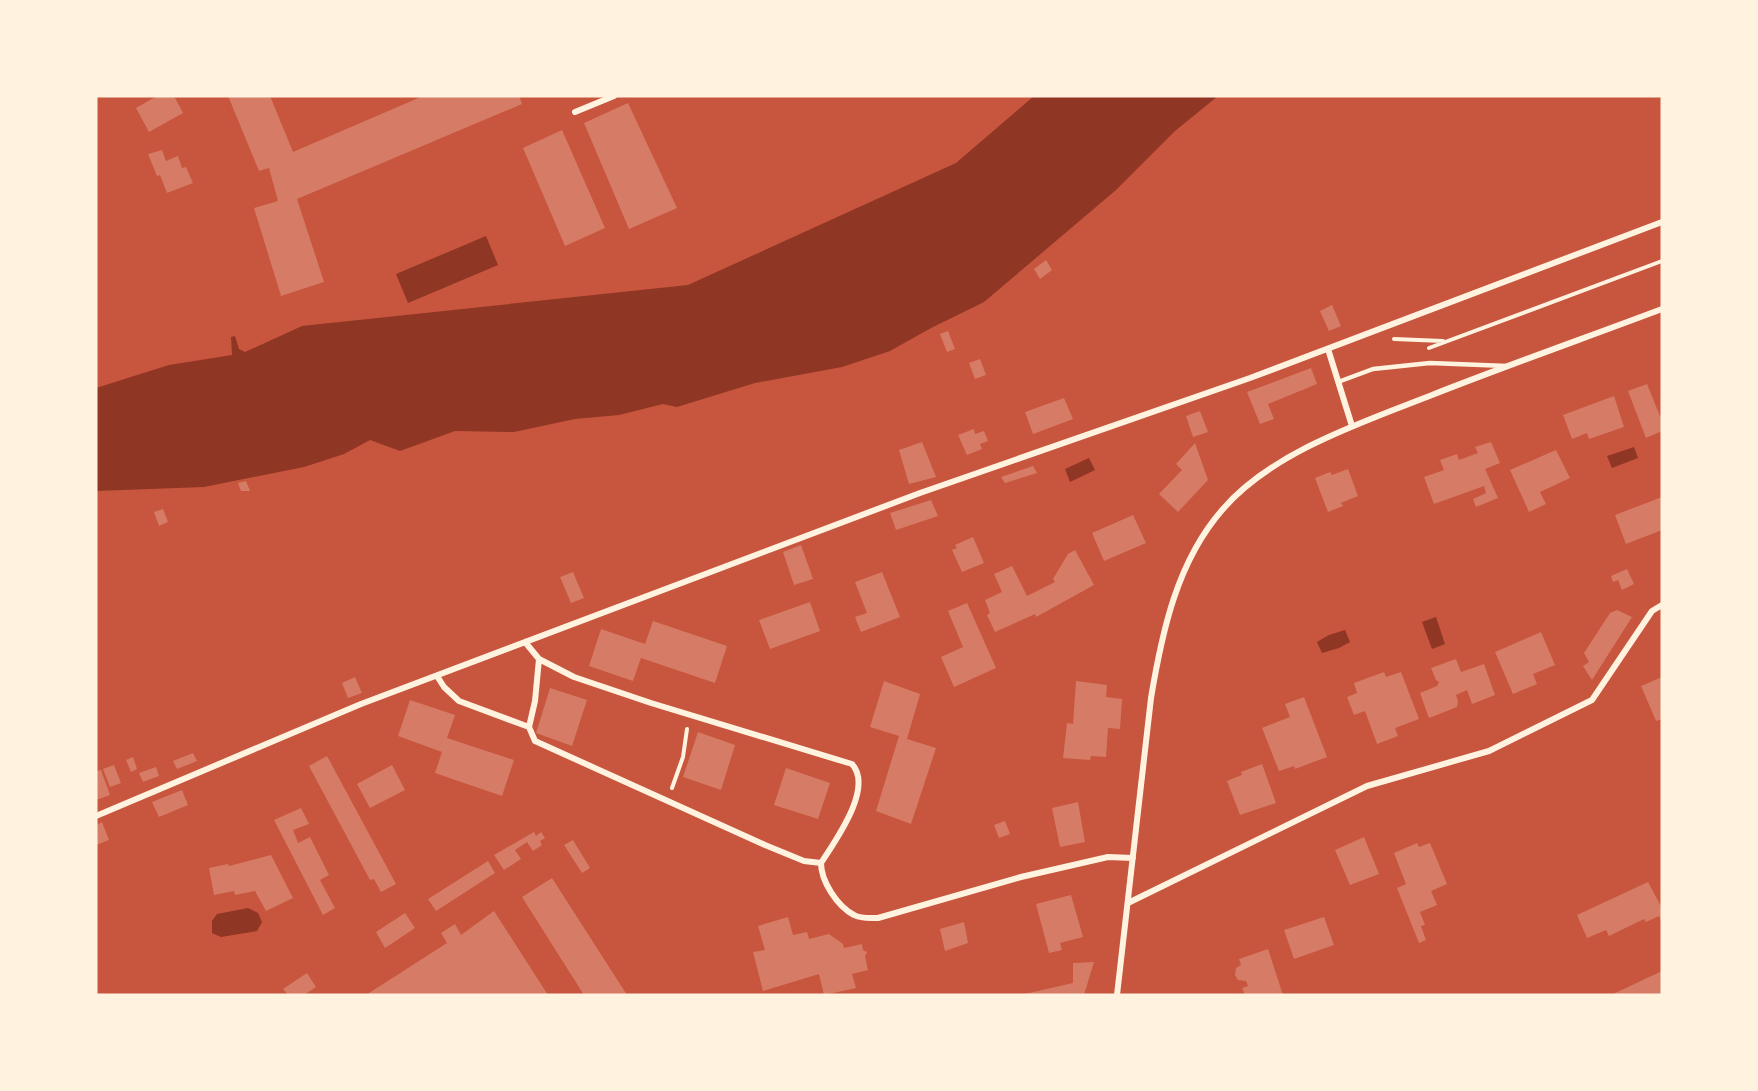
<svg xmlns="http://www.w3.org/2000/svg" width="1758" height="1091" viewBox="0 0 1758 1091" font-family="'PT Sans Narrow',sans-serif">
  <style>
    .water { fill: #8f3625 }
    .building { fill: #d67c66 }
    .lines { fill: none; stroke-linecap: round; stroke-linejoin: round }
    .path { stroke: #fff3e0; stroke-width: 4 }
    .service { stroke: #fff3e0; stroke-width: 4.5 }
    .minor { stroke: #fff3e0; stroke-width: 6 }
  </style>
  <rect width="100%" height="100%" fill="#c8553d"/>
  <!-- water -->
  <path class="water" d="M1034,96H1218L1175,131L1116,190L984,302L931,328L890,351L842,367L755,383L677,407L663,404L619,415L575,419L514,432L455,431L400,451L370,440L344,454L304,467L204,487L96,491V388L169,365L232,355L231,337L235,336L239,349L245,352L302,326L688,285L956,163Z
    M486,236L498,265L408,303L396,274Z
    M1634,447L1638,458L1612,468L1607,456Z
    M1089,458L1095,470L1070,482L1065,469Z
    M1436,617L1445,644L1432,649L1422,622Z
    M1345,630L1350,642L1339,648L1322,653L1317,642L1329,635Z
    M248,908L258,913L262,922L257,931L221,937L212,933V921L217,914Z"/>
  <!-- building -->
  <path class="building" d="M157,96H174L183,113L149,132L136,108Z
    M228,96H270L293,152L423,96H519L522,104L297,199L324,282L281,296L254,208L278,201L269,168L259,171Z
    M628,103L677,208L629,229L584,123Z
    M562,130L605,228L565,246L523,148Z
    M162,150L166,161L178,156L182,168L186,167L193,183L167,193L160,175L157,176L148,154Z
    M1046,260L1052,270L1040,279L1034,269Z
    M1332,305L1341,326L1329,331L1320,311Z
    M948,331L955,349L947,352L940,334Z
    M980,359L986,375L975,379L969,363Z
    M1311,368L1317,384L1268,404L1274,419L1260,424L1247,392Z
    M1647,384L1660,416L1662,415V431L1646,438L1628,391Z
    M1614,396L1624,427L1589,439L1587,433L1572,439L1563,415Z
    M1064,398L1073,419L1033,434L1025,412Z
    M1200,411L1208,432L1193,437L1186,416Z
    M974,429L975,434L984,431L988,441L980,444L982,449L967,455L958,435Z
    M922,442L936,477L909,484L899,450Z
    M1491,442L1500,463L1485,469L1498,498L1476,507L1473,499L1486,493L1484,486L1434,504L1424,477L1444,470L1440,460L1457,454L1459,460L1478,453L1475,447Z
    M1195,443L1208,480L1178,512L1159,494L1182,470L1176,464Z
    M1556,450L1570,478L1540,492L1546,504L1529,512L1510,470Z
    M1033,466L1037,473L1005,483L1001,477Z
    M1348,469L1358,496L1341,503L1343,506L1328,512L1315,478L1330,472L1332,475Z
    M246,481L250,491H241L238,483Z
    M1662,497V530L1626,544L1615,515Z
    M931,500L938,516L896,530L890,513Z
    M163,509L168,522L159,526L154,512Z
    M1133,515L1146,543L1104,561L1092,533Z
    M973,537L984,563L962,572L952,550L957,548L955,545Z
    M801,545L813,579L794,585L783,552Z
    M1075,550L1094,585L1036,617L1035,614L995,632L987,615L990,613L985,600L1002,592L994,574L1012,566L1027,596L1055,582L1053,579L1068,554Z
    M1627,569L1634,584L1622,590L1618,580L1613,582L1611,576Z
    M573,572L584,598L571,603L560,577Z
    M882,572L900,617L861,632L855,617L867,613L855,582Z
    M810,602L820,631L770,649L759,620Z
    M967,603L996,668L954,687L941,657L963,647L948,611Z
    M1617,610L1632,617L1592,680L1583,666L1589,662L1584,653L1610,613Z
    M653,621L727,646L715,683L641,658L633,681L589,666L601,629L645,644Z
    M1541,632L1555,665L1533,674L1537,684L1513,694L1495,652Z
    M1456,659L1461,672L1484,664L1495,695L1472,704L1467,690L1456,695L1458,701L1457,707L1429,718L1420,693L1437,686L1439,682L1436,680L1431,668Z
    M1384,672L1386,677L1401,672L1419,719L1395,728L1398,736L1377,744L1365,711L1354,715L1347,697L1357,693L1354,683Z
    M355,677L362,693L348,698L342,683Z
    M1662,677V719L1656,721L1641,686Z
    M884,681L920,694L907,739L936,748L911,824L876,811L899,736L870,727Z
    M1076,681L1107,685L1106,697L1122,699L1120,729L1108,728L1106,757L1091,756L1090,760L1063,758L1067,723L1073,724Z
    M550,688L587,700L572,746L536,733Z
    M1304,697L1327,757L1295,769L1294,766L1279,771L1262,728L1290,717L1285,704Z
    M410,700L455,715L447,738L514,760L502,796L435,773L442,752L398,736Z
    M698,732L735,745L721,790L683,777Z
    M193,753L197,761L177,769L173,761Z
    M327,756L396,884L381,892L374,879L370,880L309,766Z
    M133,757L137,769L131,772L126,760Z
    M1262,764L1276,803L1240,815L1227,781L1242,775L1241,772Z
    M114,765L121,783L110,787L103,769Z
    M392,765L405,790L370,808L357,784Z
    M156,767L159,776L143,782L139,773Z
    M786,768L830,783L818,819L774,805Z
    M101,770L110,795L96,800V771Z
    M182,790L188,805L159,817L152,802Z
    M1078,802L1085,842L1060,847L1052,808Z
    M301,808L309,824L293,830L298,843L310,837L329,875L320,880L335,908L323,915L274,820Z
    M1005,821L1010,834L999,838L994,825Z
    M102,822L109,840L96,845V825Z
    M534,832L536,836L541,832L545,838L540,841L542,845L533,851L527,842L515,850L521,859L504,870L494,855Z
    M1364,837L1379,874L1350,885L1335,850Z
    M573,840L590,868L582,873L564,845Z
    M1417,843L1419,847L1430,843L1447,884L1431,891L1437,905L1420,912L1425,925L1421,926L1426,940L1419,943L1397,888L1406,884L1394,853Z
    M271,855L293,898L266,911L255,891L235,895L234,891L214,895L209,868L228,864L229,866Z
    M488,861L495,873L436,911L428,899Z
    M552,878L627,995H584L522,897Z
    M1648,882L1662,908V923L1659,916L1646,922L1644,919L1609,936L1606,930L1587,938L1577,915Z
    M1071,895L1083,937L1060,943L1062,950L1049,953L1036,904Z
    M494,911L548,995H366L447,943L441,933L455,924L461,935Z
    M405,913L415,928L385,948L376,932Z
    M788,917L793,935L807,932L809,939L829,934L843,944L844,948L862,944L863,950L867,952L865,956L868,970L852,974L856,988L824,995L819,974L763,991L753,952L765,950L758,926Z
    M1324,917L1334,945L1294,959L1284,930Z
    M964,922L968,943L945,951L940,929Z
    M1268,949L1283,995H1245L1242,988L1248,986L1246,981L1238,980L1235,975L1236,968L1241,965L1239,959Z
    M1094,962L1084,995H1020L1073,983V963Z
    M1662,971V995H1611Z
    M307,973L316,987L304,995H288L283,989Z"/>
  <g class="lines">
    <!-- path -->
    <path class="path" d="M1394,339L1443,341
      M1429,348L1662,261
      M672,788L683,757L687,729"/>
    <!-- service -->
    <path class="service" d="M1338,382L1373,369L1430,363L1507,366"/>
    <!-- minor -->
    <path class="minor" d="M575,112L614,96
      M1328,349L1352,426
      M525,642L539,659L574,677L651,703L852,764C874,788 835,841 821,863C821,881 837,906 854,915C861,919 870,918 878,918L1021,877L1108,857L1133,858
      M539,659L535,701L529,727L535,741L765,845L804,861L821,863
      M437,676L444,687L459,701L529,727
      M96,816L361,704L920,493L1250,378L1662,222
      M1128,903L1367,786L1489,751L1592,700L1652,611L1662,605
      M1117,995L1151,698C1162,632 1177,561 1223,509C1272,452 1363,422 1432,395C1508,365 1585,338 1662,309"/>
  </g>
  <!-- border -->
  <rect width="1758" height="1091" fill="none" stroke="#fff3e0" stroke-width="195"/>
</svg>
